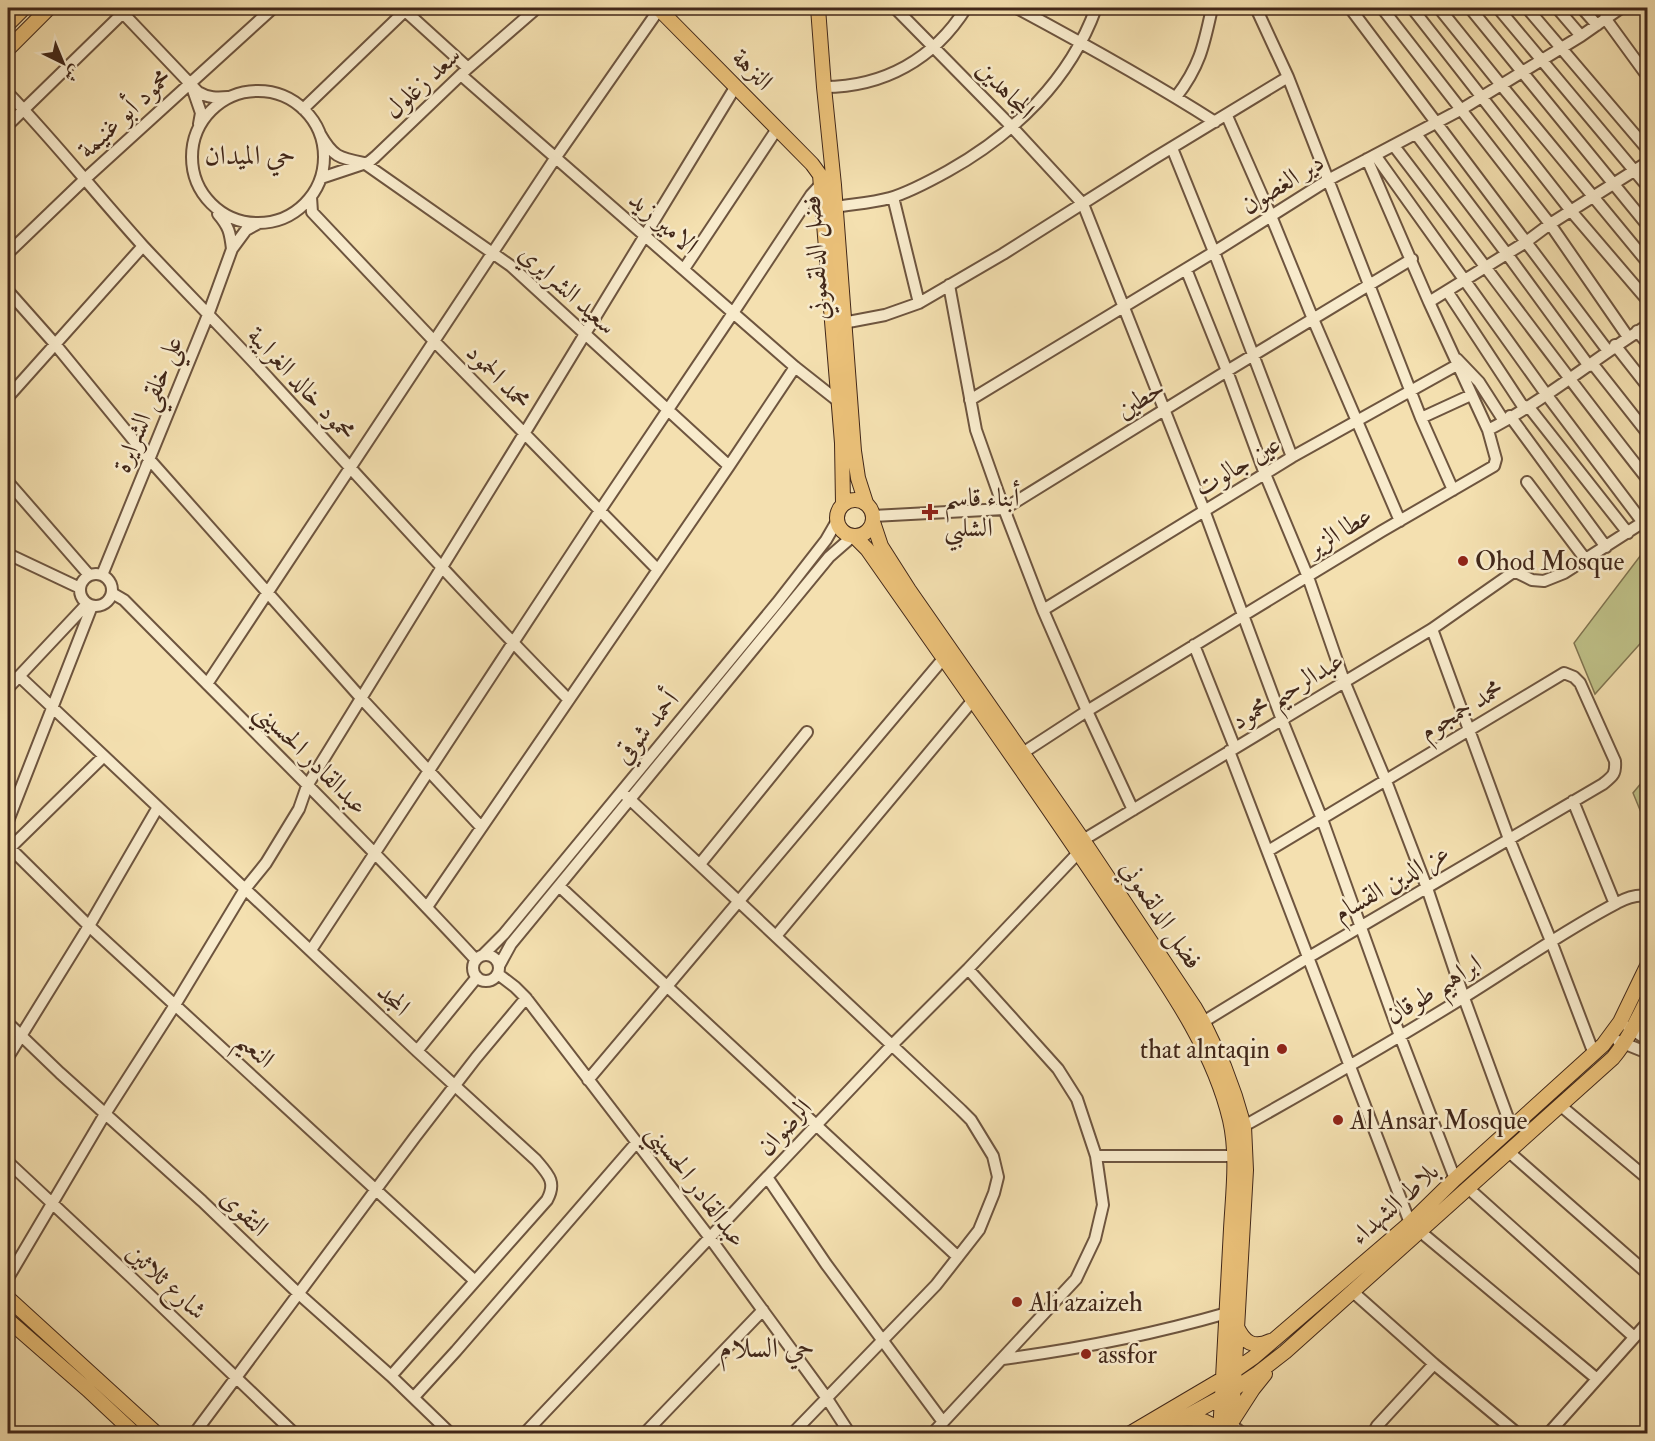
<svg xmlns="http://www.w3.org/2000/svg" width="1655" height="1441" viewBox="0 0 1655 1441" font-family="'IM FELL Double Pica',Amiri,serif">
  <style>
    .green { fill: #bfc188; stroke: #807450; stroke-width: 1.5 }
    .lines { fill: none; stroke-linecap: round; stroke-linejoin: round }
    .minor-casing { stroke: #6e553f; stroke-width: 14 }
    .major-casing { stroke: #412719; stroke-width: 16 }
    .minor { stroke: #f8ebcc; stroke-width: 10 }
    .major { stroke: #eac078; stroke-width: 14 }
    .poi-dot { fill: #8f2418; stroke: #f8ebcc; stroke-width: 2 }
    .labels { text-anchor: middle; stroke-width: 5; stroke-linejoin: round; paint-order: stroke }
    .street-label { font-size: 26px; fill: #412719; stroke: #f8ebcc }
    .poi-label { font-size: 26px; fill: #412719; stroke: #f8ebcc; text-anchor: start }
    .neighbourhood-label { font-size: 27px; fill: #412719; stroke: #f8ebcc }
    .quarter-label { font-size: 28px; fill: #412719; stroke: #f8ebcc }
  </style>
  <rect width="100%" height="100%" fill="#f4e0b0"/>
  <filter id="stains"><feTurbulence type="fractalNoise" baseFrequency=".00333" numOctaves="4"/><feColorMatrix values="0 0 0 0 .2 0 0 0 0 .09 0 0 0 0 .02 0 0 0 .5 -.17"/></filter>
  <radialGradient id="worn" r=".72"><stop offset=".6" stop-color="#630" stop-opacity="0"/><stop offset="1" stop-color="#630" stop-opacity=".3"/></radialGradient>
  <!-- green -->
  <path class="green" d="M1647,547V636L1595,694L1574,643Z
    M1647,776V827L1633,793Z"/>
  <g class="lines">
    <defs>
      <path id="minor" d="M402,8L468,68
        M895,8L1012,127L1083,204L1204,510L1282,720L1322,819L1400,1036L1455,1179
        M1017,8C1084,44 1151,81 1215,122
        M1350,8L1608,351
        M1382,8L1550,224L1628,337
        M1412,8L1571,211L1648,301
        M1439,8L1501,85L1648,263
        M1470,8L1648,226
        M1498,8L1648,187
        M1527,8L1648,150
        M1557,8L1581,36
        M1582,8L1597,25
        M119,9L198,92C208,98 217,98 228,97
        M1605,18L1648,77
        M461,75L795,367L838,401
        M1288,77L1421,418L1453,490
        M192,87L201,113L199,124
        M824,87C884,87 934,59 966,8
        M192 157a66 66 0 1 1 132 0a66 66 0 1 1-132 0Z
        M8,93C55,142 97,195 143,246C185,291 229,335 271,381C369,488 466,596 568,699
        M1176,97C1200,66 1204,45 1212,8
        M303,109L408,8
        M1227,116L1271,216L1313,319L1400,521
        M8,125L128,8
        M320,134C333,157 339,158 364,163L511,266L729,466
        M1416,134L1507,254L1589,366
        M1394,146C1479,257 1561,370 1648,480
        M1172,148L1214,252L1292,457
        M1375,155L1546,394L1647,528
        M1367,159L1429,302
        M321,178L369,162L375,157L468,68L537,8
        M311,197L312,212L434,341L657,569
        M893,197L919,303
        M835,207C853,204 872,203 890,198C910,192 930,181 948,171C1014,134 1070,80 1096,8
        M218,214C229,227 230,232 232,249
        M8,253L85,179L273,8
        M684,269L777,129
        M1186,269L1227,371L1265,474L1308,577L1344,681L1386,781L1427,888L1464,998L1512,1129
        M949,285L976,430L1004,509L1043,610L1087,711L1133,810
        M8,291L55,344L149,459L361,698L481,827
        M1447,291L1524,408
        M843,323L885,315L919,303L1003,254L1153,159L1288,77L1256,8
        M1637,331L1648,344
        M1615,345L1648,387
        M1457,359L1479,382L1504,421
        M1592,363L1648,434
        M8,397L143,246
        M970,400L1214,252L1328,180L1462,109L1581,36L1621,8
        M1528,406L1628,533
        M1510,416L1606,547
        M1421,418L1471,395
        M1488,430C1544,401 1594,359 1648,325
        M8,482L89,575
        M1527,482L1586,560
        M873,516L1004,509L1227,371L1412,259
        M8,554L80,588
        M80 590a16 16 0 1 1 32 0a16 16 0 1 1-32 0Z
        M102,575L208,315L232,249L246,230L257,224
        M112,593L124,600C242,720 362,837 476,960
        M1043,610L1292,457L1457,365
        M1432,629L1509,839L1551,941L1594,1054
        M1194,645L1235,748
        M19,676L417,1051L536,1160C548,1174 557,1182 547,1200L391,1376
        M207,684L556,157L660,8
        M8,688L87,604
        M1229,751L1410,1223L1597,1379
        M1018,756L1087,711L1244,615L1382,531L1494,466L1496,459L1488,430L1429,302L1526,242L1550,224L1648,162
        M622,792L961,1110L971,1120L993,1156L998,1177L994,1193L979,1230L936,1285L792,1434
        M1573,801L1615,904
        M8,821L92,606
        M1083,840L1432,629L1512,573H1518L1532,580L1544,581L1564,573L1648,519
        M10,848L89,926L475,1281
        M8,850L104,756
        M700,864L807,732
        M559,886L958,1257
        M427,907L729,466L795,367
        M776,936L973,700
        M311,950L599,512L733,313L811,195L821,184
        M483,955L504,934L777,603L826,540L837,521
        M473 968a13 13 0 1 1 26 0a13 13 0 1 1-26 0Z
        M499,966L511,944L829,557L853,536
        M498,974L515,987L526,998L710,1238L826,1397L850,1434
        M1203,1022L1309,957L1603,784C1613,776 1616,774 1615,761L1580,683L1574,677L1564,673L1268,851
        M8,1023L60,1073L202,1201L299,1294L391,1376L451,1434
        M1628,1027L1648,1040
        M1618,1041L1648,1053
        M417,1051L477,977
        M8,1057L89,926L158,807
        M588,1080L943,659
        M1561,1106L1648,1179
        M1244,1126C1317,1085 1390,1043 1461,999C1513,967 1563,931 1617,903C1626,898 1637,894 1648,896
        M1509,1152L1648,1274
        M1096,1156H1234
        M8,1162L132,1278L295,1434
        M767,1177L826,1264L943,1422
        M1468,1188L1634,1337
        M8,1278L105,1114L175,1005L245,889L266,863L299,809L307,786L524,434L736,86
        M1353,1292L1434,1364L1518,1434
        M1003,1359C1079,1349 1154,1334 1227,1313
        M414,1397L456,1351L637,1142
        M1232,1425L1243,1434
        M194,1434L415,1137L476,1058L526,998
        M524,1434L892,1045L968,969L1079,852
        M644,1434L763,1310
        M932,1434L1076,1279L1095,1239L1103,1205L1096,1156L1077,1099L1058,1069L968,969
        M1373,1434L1377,1426L1434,1364
        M1548,1434L1648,1322"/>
      <path id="major" d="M658,8L812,164L820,175L842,443L843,504
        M818,8L824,87L834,185L854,451L858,478L866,503
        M8,24L24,8
        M8,49L49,8
        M837 518a18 18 0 1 1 36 0a18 18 0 1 1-36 0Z
        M873,522L881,546L909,590L1083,840L1195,1008L1203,1022L1224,1066L1235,1096L1244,1126L1246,1170L1231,1434
        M855,537L867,549C951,669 1036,788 1117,910C1160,975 1212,1043 1230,1120C1238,1155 1233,1193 1231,1229C1228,1297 1224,1365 1220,1434
        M8,1298L157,1434
        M8,1320L87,1389L135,1434
        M1237,1327C1244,1342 1253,1349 1270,1341
        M1181,1419C1199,1418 1205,1420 1220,1430
        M1233,1420L1253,1389L1265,1374
        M1129,1434L1224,1378L1254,1357L1410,1223L1455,1179L1603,1045L1620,1022L1648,964
        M1154,1434L1222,1397L1258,1373L1285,1352L1613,1058C1628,1040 1637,1020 1648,998"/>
    </defs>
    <!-- minor casing -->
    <use href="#minor" class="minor-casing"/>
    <!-- major casing -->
    <use href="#major" class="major-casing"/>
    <!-- minor -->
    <use href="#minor" class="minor"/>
    <!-- major -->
    <use href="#major" class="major"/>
  </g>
  <!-- markers -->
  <g class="poi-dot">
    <path d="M927 503h6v6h6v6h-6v6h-6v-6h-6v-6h6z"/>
    <circle cx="1463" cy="561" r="6"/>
    <circle cx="1282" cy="1049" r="6"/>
    <circle cx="1338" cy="1120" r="6"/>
    <circle cx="1017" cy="1302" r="6"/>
    <circle cx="1086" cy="1354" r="6"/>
  </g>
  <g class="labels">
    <!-- street labels -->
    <g class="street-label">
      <text transform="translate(753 69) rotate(46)" y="9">النزهة</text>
      <text transform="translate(422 82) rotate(-43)" y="9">سعد زغلول</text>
      <text transform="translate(1006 89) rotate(46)" y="9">المجاهدين</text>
      <text transform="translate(124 113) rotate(-43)" y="9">محمود أبو غنيمة</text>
      <text transform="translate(1282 183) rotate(-32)" y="9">دير الغصون</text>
      <text transform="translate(664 222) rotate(41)" y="9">الامير زيد</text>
      <text transform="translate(815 258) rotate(-94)" y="9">فضل الدلقموني</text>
      <text transform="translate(568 289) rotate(42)" y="9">سعيد الشرايري</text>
      <text transform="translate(499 376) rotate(46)" y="9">محمد الحمود</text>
      <text transform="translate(302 383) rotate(47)" y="9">محمود خالد الغرايبة</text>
      <text transform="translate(1140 398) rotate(-31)" y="9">حطين</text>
      <text transform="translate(147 404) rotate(-68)" y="9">علي خلقي الشرايرة</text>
      <text transform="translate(1237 465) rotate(-31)" y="9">عين جالوت</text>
      <text transform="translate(1339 531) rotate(-32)" y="9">عطا الزير</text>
      <text transform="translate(1287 690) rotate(-31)" y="9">عبدالرحيم محمود</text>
      <text transform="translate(1461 709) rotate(-31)" y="9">محمد جمجوم</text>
      <text transform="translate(646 727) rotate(-50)" y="9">أحمد شوقي</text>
      <text transform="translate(312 758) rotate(45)" y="9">عبدالقادر الحسيني</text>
      <text transform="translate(1391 882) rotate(-30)" y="9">عز الدين القسام</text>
      <text transform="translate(1162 914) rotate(56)" y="9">فضل الدلقموني</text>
      <text transform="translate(1433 989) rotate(-32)" y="9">ابراهيم طوقان</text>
      <text transform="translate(394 999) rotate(43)" y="9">المجد</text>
      <text transform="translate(256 1049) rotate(42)" y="9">النعيم</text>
      <text transform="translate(784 1127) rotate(-47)" y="9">الرضوان</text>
      <text transform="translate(697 1185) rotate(53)" y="9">عبدالقادر الحسيني</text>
      <text transform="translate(1394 1203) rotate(-42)" y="9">بلاط الشهداء</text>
      <text transform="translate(245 1212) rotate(44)" y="9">التقوى</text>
      <text transform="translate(167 1281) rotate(43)" y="9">شارع ثلاثين</text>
    </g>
    <!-- poi labels -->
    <g class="poi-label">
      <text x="944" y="506">أبناء قاسم<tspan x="944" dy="30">الشلبي</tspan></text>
      <text x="1475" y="570">Ohod Mosque</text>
      <text x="1270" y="1058" text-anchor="end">that alntaqin</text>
      <text x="1350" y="1129">Al Ansar Mosque</text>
      <text x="1029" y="1311">Ali azaizeh</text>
      <text x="1098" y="1363">assfor</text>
    </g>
    <!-- neighbourhood labels -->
    <g class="neighbourhood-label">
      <text x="250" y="164">حي الميدان</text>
    </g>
    <!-- quarter labels -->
    <g class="quarter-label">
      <text x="767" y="1357">حي السلام</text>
    </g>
  </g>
  <!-- margin -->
  <rect width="1655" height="1441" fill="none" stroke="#f4e0b0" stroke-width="30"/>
  <rect x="9" y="9" width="1637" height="1423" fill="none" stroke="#412719" stroke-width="3"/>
  <rect x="15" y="15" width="1625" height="1411" fill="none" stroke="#412719" stroke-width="1.5"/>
  <!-- north arrow -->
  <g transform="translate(63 63) rotate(137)" stroke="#f8ebcc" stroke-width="4.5" paint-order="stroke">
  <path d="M0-4.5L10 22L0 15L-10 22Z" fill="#412719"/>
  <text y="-9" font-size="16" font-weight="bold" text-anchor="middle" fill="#412719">ش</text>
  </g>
  <rect width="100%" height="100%" filter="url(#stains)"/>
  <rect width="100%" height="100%" fill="url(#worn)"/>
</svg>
